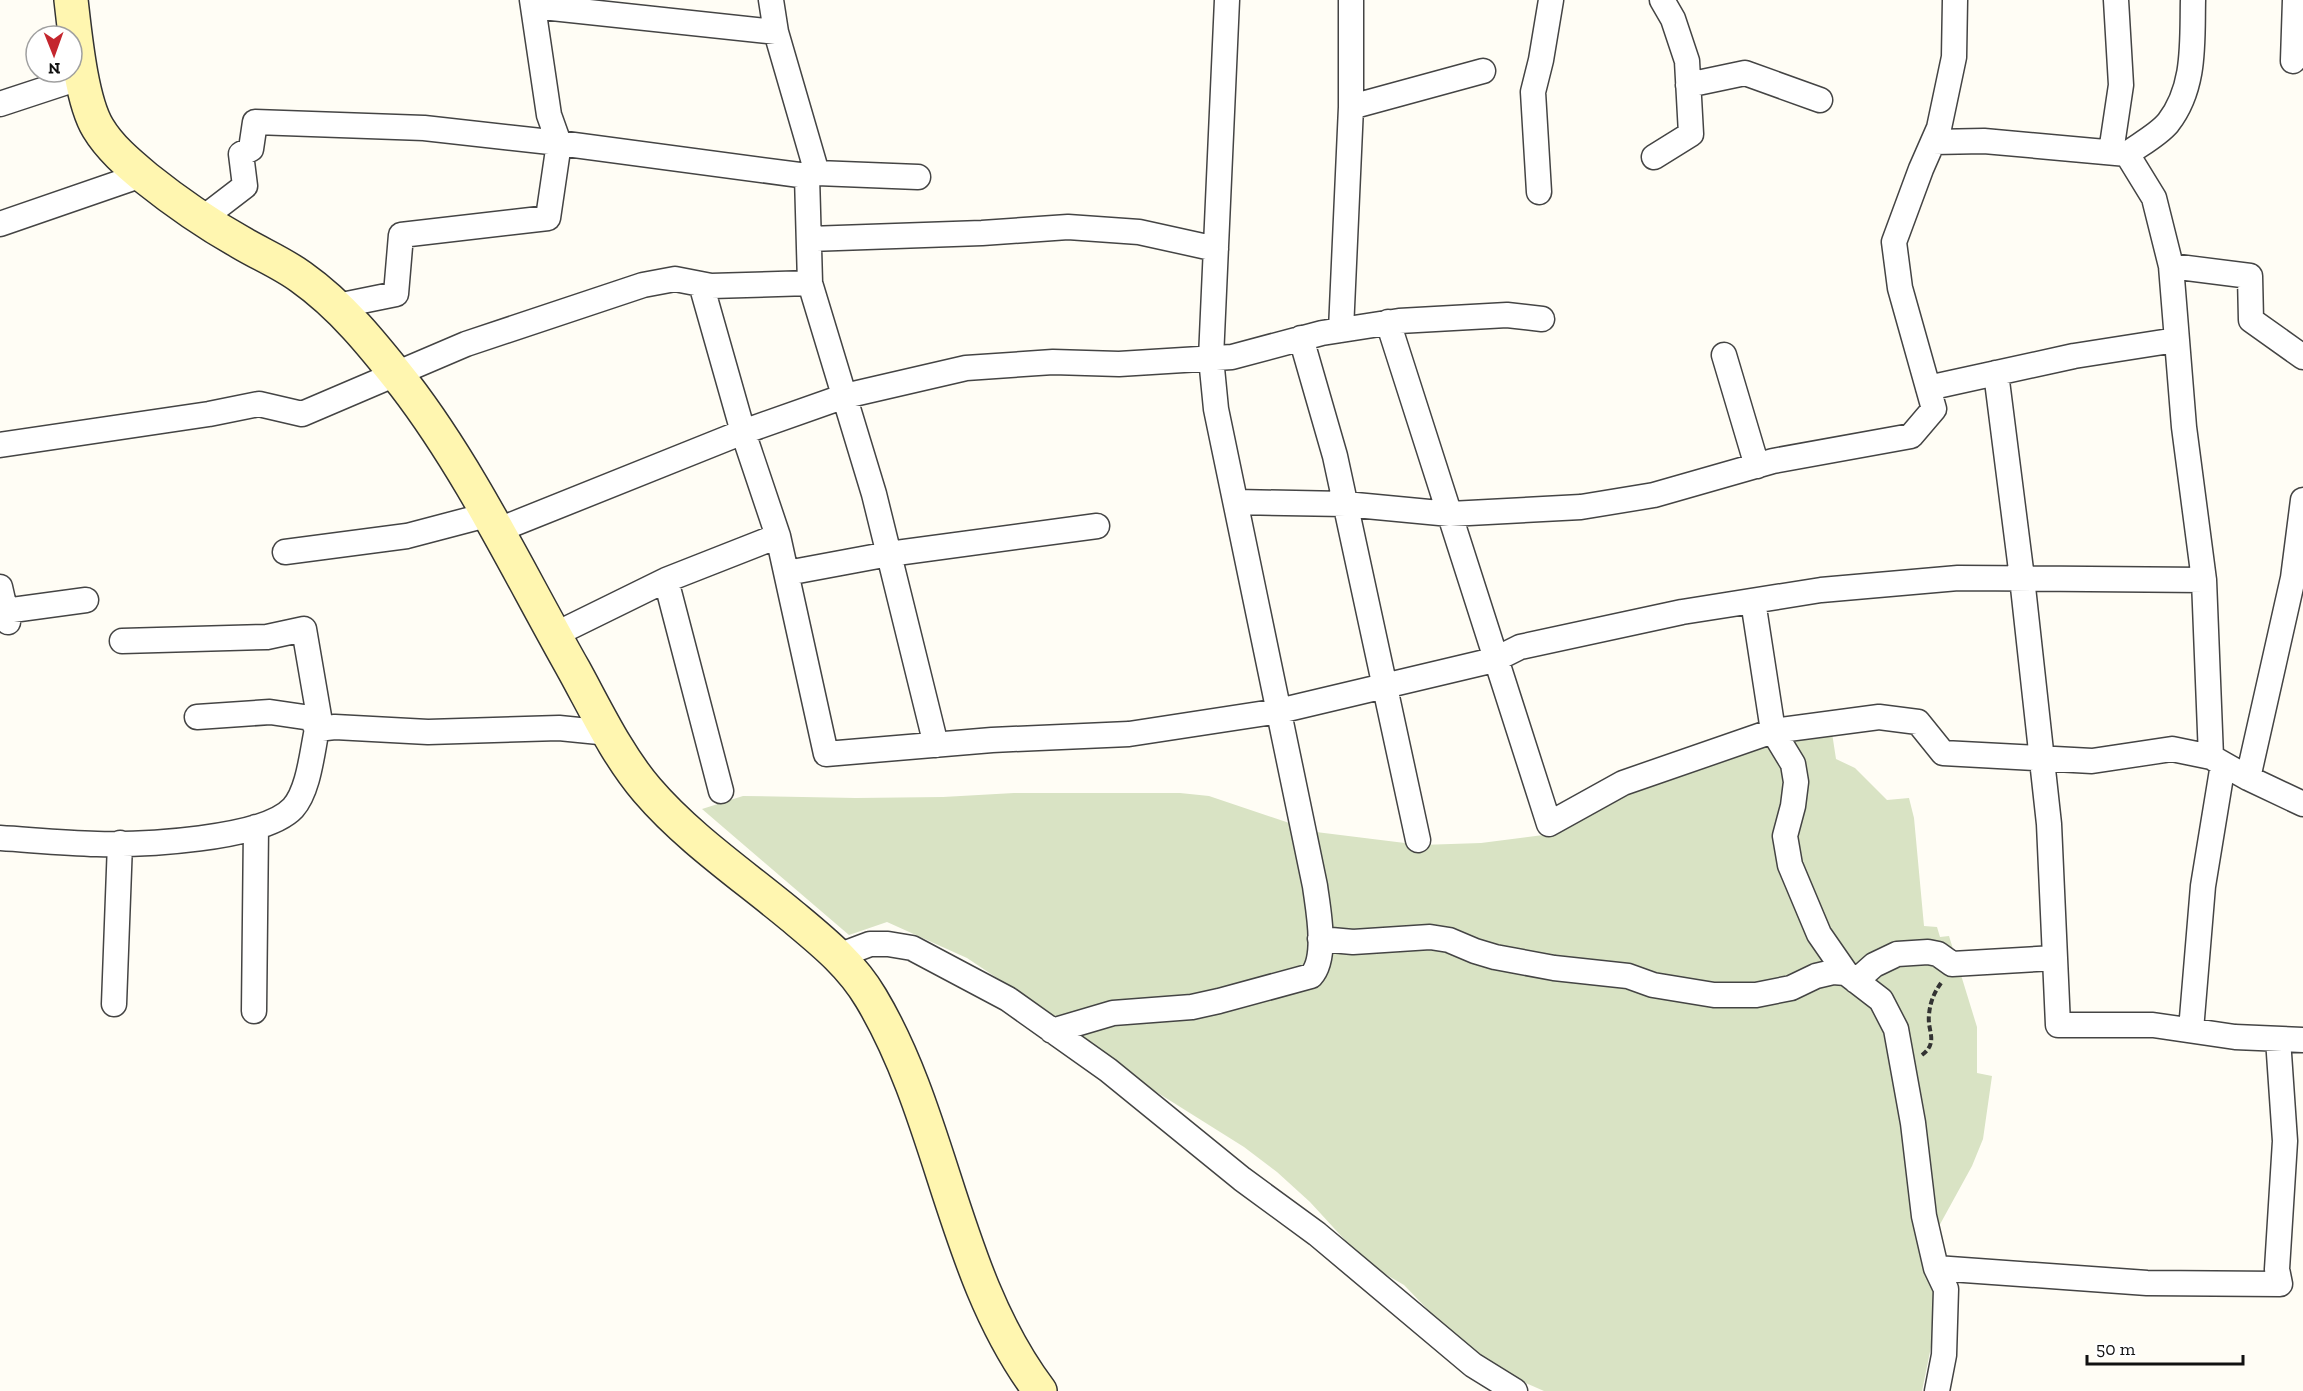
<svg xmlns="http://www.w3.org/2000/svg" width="2303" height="1391" viewBox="0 0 2303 1391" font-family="'Zilla Slab',serif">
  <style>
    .cemetery { fill: #d9e3c4 }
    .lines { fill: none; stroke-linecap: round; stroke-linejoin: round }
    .street-casing { stroke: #444; stroke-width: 27 }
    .secondary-casing { stroke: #333; stroke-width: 36 }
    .path { stroke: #333; stroke-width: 4; stroke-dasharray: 6 3; stroke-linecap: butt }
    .street { stroke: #fff; stroke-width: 24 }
    .secondary { stroke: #fff6b0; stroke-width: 33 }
  </style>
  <rect width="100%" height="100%" fill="#fffdf5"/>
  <!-- cemetery -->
  <path class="cemetery" d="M1832,733L1836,759L1855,768L1887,800L1909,798L1914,818L1924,926L1937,927L1940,937L1949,936L1977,1027V1073L1992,1076L1983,1139L1972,1166L1927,1248L1933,1292V1337L1922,1391H1544L1507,1375L1462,1345L1404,1285L1366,1263L1310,1202L1277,1172L1244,1147L1150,1088L1051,1014L967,958L887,922L849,935L702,809L743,796L856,798L943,797L1014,793H1180L1209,796L1316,832L1421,845L1481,843L1543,835L1598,802L1766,739Z"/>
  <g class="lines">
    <defs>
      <path id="street" d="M771,0L776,32L817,173
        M533,6L776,32
        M2293,61L2295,0
        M1688,85L1745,73L1820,100
        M0,104L82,77
        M1351,107L1483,71
        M1933,142L1984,141L2127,154L2154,198L2171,266L2184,427L2204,580L2211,757
        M2111,152L2121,85L2116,0
        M2127,154C2139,145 2158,135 2168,123C2196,87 2192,42 2193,0
        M1654,157L1691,134L1687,61L1673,19L1662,0
        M807,176L810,283L874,494L936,745
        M1539,192L1533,92L1541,60L1551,0
        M202,219L245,186L241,154L251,149L255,122L424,128L559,143L807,176L817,173L918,177
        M0,224L142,175
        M809,239L982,233L1068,227L1139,232L1216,249
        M2171,266L2250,276L2251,320L2303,357
        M701,284L743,432L778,536L826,754L992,740L1129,734L1279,711L1494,660L1520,647L1682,612L1821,590L1958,578L2204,580
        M337,306L396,294L401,235L548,218L559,143L549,115L532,0
        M1388,322L1549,824L1623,783L1773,731L1879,717L1918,722L1943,753L2092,761L2172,749L2211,757L2248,778L2303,804
        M1341,330L1351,107V0
        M1301,338L1335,456L1418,840
        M1724,355L1757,466
        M1996,373L2022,578L2049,824L2058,1025H2153L2235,1037L2303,1040
        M1928,388L2074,356L2176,340
        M0,445L209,414L259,404L302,414L466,344L643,285L675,279L711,286L810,283
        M1236,502L1345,504L1450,514L1581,507L1654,495L1773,461L1911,436L1934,409L1900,288L1894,242L1921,169L1939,128L1954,57L1955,0
        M496,531L743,432L845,396L966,368L1053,362L1119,364L1232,357L1322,333L1399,321L1507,315L1542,319
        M285,552L407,536L487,515
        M787,573L889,554L1097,526
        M666,580L721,791
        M0,587L8,622
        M1753,601L1773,731L1793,764L1796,782L1793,806L1785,836L1790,865L1819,934L1846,973
        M5,611L86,600
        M554,635L666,580L778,536
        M122,641L267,637L304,629L321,728
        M197,717L270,712L311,718L317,729
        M2248,778L2293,578L2303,500
        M0,838C32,840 64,843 97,844C140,845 263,840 293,808C309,790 312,752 317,729L335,727L428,732L559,728L609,733
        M1320,939L1353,942L1430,937L1449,940L1475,951L1495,957L1554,968L1628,976L1653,985L1714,995H1756L1791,988L1816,976L1833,972L1846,973L1881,1000L1896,1029L1913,1123L1924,1216L1936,1268L1946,1289L1944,1355L1937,1391
        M838,956L870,944H888L912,948L1008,999L1108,1070L1242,1179L1317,1234L1473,1365L1515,1391
        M1856,981L1874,965L1897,954L1928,952L1938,954L1952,964L2055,958
        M114,1004L120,843
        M254,1011L256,827
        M2191,1030L2203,886L2223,764
        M1052,1031L1113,1013L1192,1007L1219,1001L1311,976C1328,958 1318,909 1315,886L1216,409L1211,358L1227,0
        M1936,1268L2147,1283L2280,1284L2277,1269L2285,1141L2278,1039"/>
      <path id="secondary" d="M71,0C75,34 81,100 98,128C110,148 128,163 146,178C176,202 206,223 240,242C260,254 282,263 301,277C342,306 373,345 404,384C471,471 520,575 574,670C596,710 617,755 647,790C688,838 744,876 792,916C822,941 851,964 871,998C944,1120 953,1276 1040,1391"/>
    </defs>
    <!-- street casing -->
    <use href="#street" class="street-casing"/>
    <!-- secondary casing -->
    <use href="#secondary" class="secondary-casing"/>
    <!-- path -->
    <path class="path" d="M1922,1055C1939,1042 1927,1031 1929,1015C1930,1002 1934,993 1941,983"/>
    <!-- street -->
    <use href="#street" class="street"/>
    <!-- secondary -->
    <use href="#secondary" class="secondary"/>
  </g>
  <!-- north arrow -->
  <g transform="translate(54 54) rotate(179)"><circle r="28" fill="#ffffff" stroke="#a0a0a0" stroke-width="1.5"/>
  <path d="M0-4.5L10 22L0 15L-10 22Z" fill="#c4262e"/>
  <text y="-9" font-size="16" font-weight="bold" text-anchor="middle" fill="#111111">N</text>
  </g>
  <!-- scale -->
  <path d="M2087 1355v9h156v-9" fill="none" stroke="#111111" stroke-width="3"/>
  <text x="2096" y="1355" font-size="18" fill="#111111" stroke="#ffffff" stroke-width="4.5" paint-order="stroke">50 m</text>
</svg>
